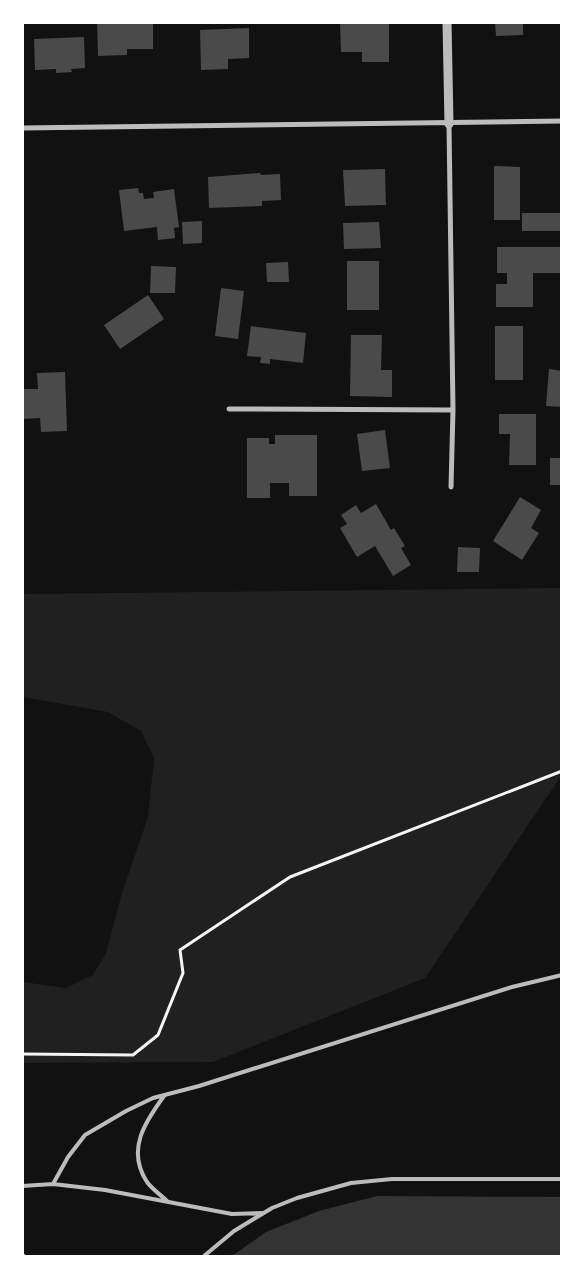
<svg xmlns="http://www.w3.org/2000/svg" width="584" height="1279" viewBox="0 0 584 1279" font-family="'Archivo Narrow',sans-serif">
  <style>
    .green { fill: #202020 }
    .water { fill: #333 }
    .building { fill: #4a4a4a }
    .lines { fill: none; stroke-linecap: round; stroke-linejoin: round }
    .path { stroke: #f5f5f5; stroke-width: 3 }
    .service { stroke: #bcbcbc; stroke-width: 4 }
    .minor { stroke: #bcbcbc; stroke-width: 5 }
    .tertiary { stroke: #bcbcbc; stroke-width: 9 }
  </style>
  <rect width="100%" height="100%" fill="#111"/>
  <!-- green -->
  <path class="green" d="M561,588V776L425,978L213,1062L23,1063V982L66,988L93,975L106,953L122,893L148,817L154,758L141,731L108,712L23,697L22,594Z"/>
  <!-- water -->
  <path class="water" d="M377,1196L561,1197V1256H232L266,1232L319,1211Z"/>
  <!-- building -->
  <path class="building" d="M97,22H153V49H127V55L98,56Z
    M340,22H389V62H362V52H341Z
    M495,22H523V35L496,36Z
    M249,28V58L228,59V69L201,70L200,30Z
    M84,37L85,68L71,69L72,72L56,73V69L35,70L34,39Z
    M494,166L520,167V220H494Z
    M385,169L386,205L345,206L343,170Z
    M260,173L261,175L280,174L281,200L262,201V206L209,208L208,177Z
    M138,188L139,193H143L144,199L154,198L153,192L174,189L179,227L174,228L175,238L158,240L157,227L124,231L119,190Z
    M522,213H560V231H522Z
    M202,221V243L183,244L182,222Z
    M379,222L381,248L344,249L343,223Z
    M497,247H562V273H533V307H496V284H507V273H497Z
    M347,261H379V310H347Z
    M288,262L289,282H267L266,263Z
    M151,266L176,267L175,293H150Z
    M221,288L244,291L238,339L215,336Z
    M148,295L164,319L120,349L104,325Z
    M251,326L306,333L303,363L270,359V364L260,363L261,357L247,356Z
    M495,326H523V380H495Z
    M351,335H382L381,370H392V397L350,396Z
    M549,369L562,371V407L546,406Z
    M65,372L67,431L41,432L40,418L22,419V389H38L37,373Z
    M499,414H536V465H509L510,434H499Z
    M385,430L390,468L362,471L357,434Z
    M275,435H317V496H289V483H270V498H247V438H269V444H275Z
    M550,458H562V485H550Z
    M520,497L541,510L531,528L539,533L522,560L493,541Z
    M376,504L391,530L394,528L405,546L401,548L411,565L393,576L375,546L357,557L340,528L347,524L341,515L356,505L361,513Z
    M458,547L480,548L479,572H457Z"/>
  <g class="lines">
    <!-- path -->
    <path class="path" d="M22,1054L133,1055L158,1035L183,973L180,950L290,877L562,771"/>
    <!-- service -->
    <path class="service" d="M164,1096C145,1122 126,1150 147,1182C152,1189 161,1195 167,1201
      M53,1184L68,1157L85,1135L126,1111L153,1098L199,1086L512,987L562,975
      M22,1186L53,1184L105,1190L232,1214L263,1213
      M22,1255L24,1256
      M204,1256L234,1231L272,1208L297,1198L351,1183L392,1179H562"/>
    <!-- minor -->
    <path class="minor" d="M449,124L453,410L451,487
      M22,128L562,121
      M229,409L453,410"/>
    <!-- tertiary -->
    <path class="tertiary" d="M447,22L449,124"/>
  </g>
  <!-- border -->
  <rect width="584" height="1279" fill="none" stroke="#ffffff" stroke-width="48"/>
</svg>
